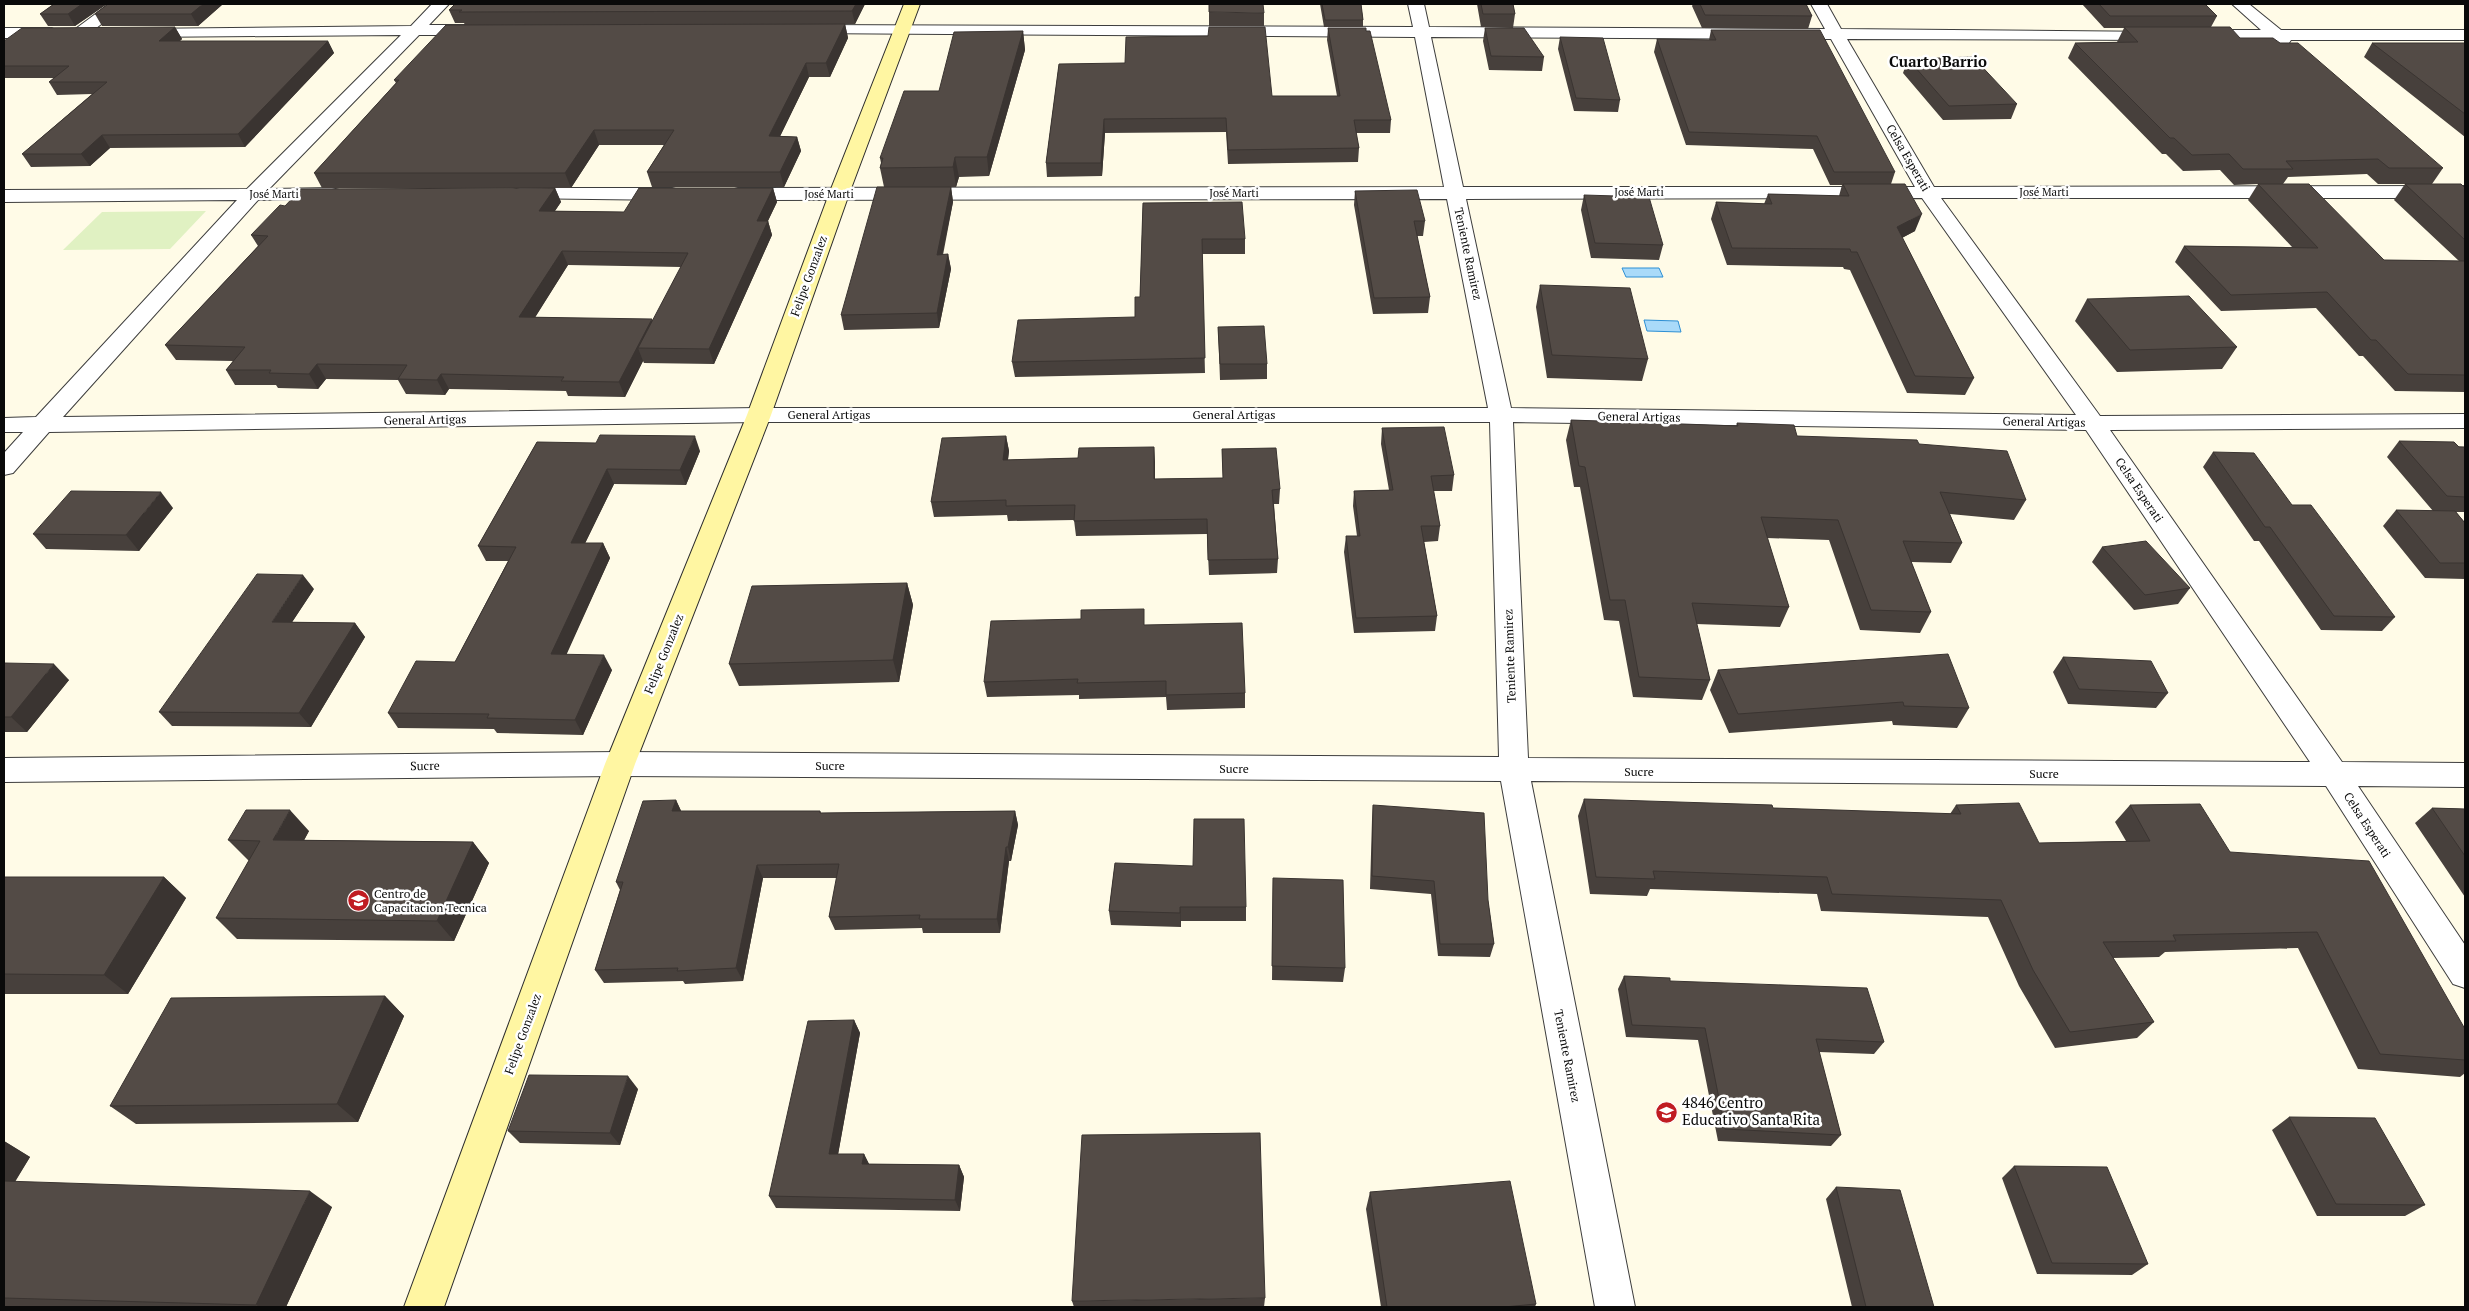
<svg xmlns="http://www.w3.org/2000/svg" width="2469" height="1311" viewBox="0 0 2469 1311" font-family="'PT Serif',serif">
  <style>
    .pitch { fill: #e0f1c2 }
    .water { fill: #a9daf9; stroke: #2d8fd4 }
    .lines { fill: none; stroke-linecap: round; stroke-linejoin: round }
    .street-casing { stroke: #3d3d3d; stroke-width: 2 }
    .secondary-casing { stroke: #2c2c2c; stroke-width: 2 }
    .street { fill: #fff; fill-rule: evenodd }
    .secondary { fill: #fff6a2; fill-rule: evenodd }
    .wall { fill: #47403c; fill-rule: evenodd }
    .shaded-wall { fill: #3a3431 }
    .building { fill: #534b46; stroke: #3a3431 }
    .labels { text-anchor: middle; stroke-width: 5; stroke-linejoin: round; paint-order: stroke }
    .far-street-label { font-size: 11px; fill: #0a0a0a; stroke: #fff }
    .street-label { font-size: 12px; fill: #0a0a0a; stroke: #fff }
    .poi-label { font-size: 12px; fill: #0a0a0a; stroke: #fff; text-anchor: start }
    .far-district-label { font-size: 15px; font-weight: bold; fill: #0a0a0a; stroke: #fff }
    .near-poi-label { font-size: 15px; fill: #0a0a0a; stroke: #fff; text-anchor: start }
  </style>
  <rect width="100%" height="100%" fill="#fffbe7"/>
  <!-- pitch -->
  <path class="pitch" d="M206,211L170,249L63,250L102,212Z"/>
  <!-- water -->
  <path class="water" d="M1622,268H1659L1663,277H1626Z
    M1644,320L1678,321L1681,332L1647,331Z"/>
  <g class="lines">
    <defs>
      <path id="street" d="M109,4H127L86,36H74L72,33L74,30Z
        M432,4H449L429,25H477L485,30L477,35H419L269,189L332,188L339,190L342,194L339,198L258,200L63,417L759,408H1488L1447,199L738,200L731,198L728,194L731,190L738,188L1444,187L1415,37L804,33L802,30L810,25L1413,27L1408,4H1424L1429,27L1825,29L1811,4H1827L1841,29L2163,32L2165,35L2157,40L1847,39L1934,187L2465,186V198H1941L2100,416L2465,414V428L2110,430L2342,762L2465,763V787L2358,786L2465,945V988L2453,984L2326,786L1531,781L1635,1307H1595L1501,781L620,776L4,782V758L620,752L1499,757L1490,422H759L49,432L13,473L4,475V453L23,432H4V418L36,417L237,200L4,202V190L247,189L401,35L140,37L132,32L134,29L411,26ZM1431,37L1831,39L1915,187H1463ZM1922,198L2076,415L1511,408L1466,199ZM1513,422L2086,430L2310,762L1528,758Z
        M2232,4H2249L2281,30H2465V40H2291L2289,43L2283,45L2273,40L2194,38L2192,35L2200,30H2261Z
        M4,28H52L60,33L52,38H4Z
        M520,188H672L679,190L682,194L679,198L672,200L513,198L510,194L513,190Z"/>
      <path id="secondary" d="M904,4H920L849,194L771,415L635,764L444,1307H404L605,764L747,415L829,194Z"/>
    </defs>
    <!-- street casing -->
    <use href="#street" class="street-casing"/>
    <!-- secondary casing -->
    <use href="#secondary" class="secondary-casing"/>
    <!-- street -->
    <use href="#street" class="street"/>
    <!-- secondary -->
    <use href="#secondary" class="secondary"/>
  </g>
  <!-- wall -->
  <path class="wall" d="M54,4H107L75,26H48L40,14Z
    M223,4L198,26H102L95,14Z
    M865,4L855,24H845L848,38L830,77H809L780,136L797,137L801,151L784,187H652L647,172L664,145H599L571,188H322L314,173L396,83L394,80L465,25L464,23H455L449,10Z
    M1320,4H1361L1363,20V27H1324Z
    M1477,4H1513L1515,14L1513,28L1481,27Z
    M1693,4H1806L1812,16L1808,29L1702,28L1692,6Z
    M2082,4H2205L2217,16L2211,27L2240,38L2443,168L2432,184L2465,188V392L2395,391L2363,356H2359L2316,308L2221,311L2175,262L2184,246L2292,247L2248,200L2258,184L2234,185L2220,170L2183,171L2166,154H2162L2068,58L2075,43L2117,42L2124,28H2104ZM2367,174L2378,184H2405L2394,200L2459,261L2384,260L2283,184L2288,177Z
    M1209,12L1264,13V26H1209Z
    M175,27L182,39L180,41H328L334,53L245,147L110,148L90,166L31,167L22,154L92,94L57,95L49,82L54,78H4V41Z
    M1328,28L1391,120L1390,133H1356L1359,148L1358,162L1228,164L1226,132L1105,133L1102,176L1047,177L1046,163L1059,64L1272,96H1337L1327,40Z
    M1485,28L1544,57L1542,71L1489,70L1483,41Z
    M1711,30L1895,172L1891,184L1915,231L1902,238L1974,378L1965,395L1907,393L1850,270L1844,269L1843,267L1727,265L1711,219L1716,202L1764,204L1768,194L1839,196L1842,185H1830L1813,149L1686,145L1654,52L1657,39L1709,40Z
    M1023,31L1025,50L989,176L959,177L956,187H884L880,168L881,163L880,158L939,91Z
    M1560,37L1620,100L1618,112L1574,111L1558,49Z
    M2372,43H2465V137L2364,57Z
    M1908,59L2017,104L2011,119L1943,120L1903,73Z
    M951,187L953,202L943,255L948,254L951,269L939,328L844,330L841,315Z
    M555,188L561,202L555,211L624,212L773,188L777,202L768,221L772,235L714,364L644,363L643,361L625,397L568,396L566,391L449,389L445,395L406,394L398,380L326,379L318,389L278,388L276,385H235L226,370L233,361L176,360L165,345L258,246L251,235L285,206ZM568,265L681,267L653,321L535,317Z
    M1355,191L1425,221L1423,236H1417L1430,297L1428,313L1373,314L1354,205Z
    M1584,195L1663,245L1659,260L1591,258L1581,210Z
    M1143,203L1245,239V254H1202L1205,373L1015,377L1012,362L1135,317L1140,297Z
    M1540,285L1648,359L1642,381L1547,378L1536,307Z
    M2087,299L2237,347L2222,369L2117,372L2075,321Z
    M1218,327L1267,364V379L1220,380Z
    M1571,420L1736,426L1737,423L1797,436L1919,444L2026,500L2014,520L1950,514L1962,543L1951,563L1911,562L1931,612L1920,633L1860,630L1829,540L1767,538L1789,607L1780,627L1696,624L1710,680L1702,700L1633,697L1619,621L1604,620L1580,487H1574L1566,440Z
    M1382,428L1454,475L1452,491H1433L1440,526L1438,541L1424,542L1437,616L1435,631L1354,633L1344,552L1346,536H1357L1353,506L1354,491L1389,490L1381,444Z
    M1006,436L1009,451L1008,460L1078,458L1154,447L1155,479L1223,478L1222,449L1280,489L1279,504H1274L1278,559L1277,573L1209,575L1207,534L1076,536L1074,520L1008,521L1007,515L934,517L931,502Z
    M2399,441L2465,447V512H2456L2465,523V579L2425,578L2383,526L2396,510L2433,511L2387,457Z
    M537,442L700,451L686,485L614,484L585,543H603L610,558L566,654L612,670L583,735L497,733L494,729L398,728L388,713L455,662L508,561H486L478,546Z
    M2213,452L2292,505L2395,617L2382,631L2321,630L2259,541H2254L2203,467Z
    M173,508L139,551L46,549L33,534Z
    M2102,547L2190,588L2178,604L2134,610L2092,562Z
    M907,583L913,605L899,682L739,686L729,664Z
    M314,589L292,622L355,623L365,637L311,727L172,726L159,712Z
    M1145,625L1245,693V708L1167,710L1166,697L1079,699V695L987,697L984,682Z
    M2063,657L2168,693L2156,708L2068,704L2053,672Z
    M4,663L69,680L27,732H4Z
    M1718,670L1969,708L1957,728L1893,725L1892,721L1729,733L1710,690Z
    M1584,799L1773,808L1950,814L1956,805L2039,843L2126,841L2115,822L2130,805L2230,852L2465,1029V1073L2460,1077L2358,1069L2298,948L2165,952L2159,957L2113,958L2154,1022L2137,1038L2055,1048L2019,986L1988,917L1821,911L1817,894L1650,889L1647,896L1590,894L1578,816Z
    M676,800L681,811H820L821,813L1015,811L1018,825L1011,861H1009L1000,933H923L922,928L835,930L829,917L837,878H763L743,981L685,984L683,981L604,983L595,970L620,890L616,882Z
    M1373,805L1488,900L1494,944L1490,957L1438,956L1431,894L1370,889L1372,819Z
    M2432,808L2465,809V897L2415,823Z
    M309,831L304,840L473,842L489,863L454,941L237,939L216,918L249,861L228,840Z
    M1115,863L1246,907V921H1181V927L1111,925L1109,911Z
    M4,877H164L186,898L128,994H4Z
    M1273,878L1345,968L1343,982L1272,980Z
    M1624,976L1670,981L1884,1042L1874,1054L1819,1052L1841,1135L1831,1146L1718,1141L1698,1040L1626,1037L1618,989Z
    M385,996L404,1016L358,1122L136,1124L110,1106Z
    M854,1020L860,1033L838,1154H864L869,1164L959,1165L964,1177L960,1211L776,1208L769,1196Z
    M638,1089L620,1145L520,1143L508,1131Z
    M2289,1117L2425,1205L2405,1216H2317L2272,1130Z
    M4,1141L30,1157L15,1182L332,1207L286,1307H4Z
    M2014,1166L2148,1264L2132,1275L2037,1274L2002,1178Z
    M1836,1187L1934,1307H1852L1826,1199Z
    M1370,1192L1536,1304L1535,1307H1381L1366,1209Z
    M1265,1298L1264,1307H1074L1072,1301Z"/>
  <!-- shaded-wall -->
  <path class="shaded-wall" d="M82,4H107L75,26L68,14Z
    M203,4H223L198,26L191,14Z
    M856,4H865L855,24L852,11Z
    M845,24L848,38L830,77L826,63Z
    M175,27L182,39L166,53L159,41Z
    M1023,31L1025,50L989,176L987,157Z
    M328,41L334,53L245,147L238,134Z
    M806,63L809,77L773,151L769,136Z
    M1104,119L1105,133L1102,176L1101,163Z
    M594,130L599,145L571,188L565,173Z
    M102,135L110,148L90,166L81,154Z
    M797,137L801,151L784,187L780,172Z
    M955,157L959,177L956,187L953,167Z
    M951,187L953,202L939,270L937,255Z
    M555,188L561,202L545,225L539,211Z
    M773,188L777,202L761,235L757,221Z
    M1922,214L1915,231L1890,244L1897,227Z
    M768,221L772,235L714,364L709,349Z
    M562,251L568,265L526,332L519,317Z
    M948,254L951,269L939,328L937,313Z
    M652,319L657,334L638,348L643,361L625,397L619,382Z
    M317,364L326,379L318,389L309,374Z
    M441,374L449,389L445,395L437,380Z
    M695,436L700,451L686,485L680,470Z
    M1006,436L1009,451L1006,474L1003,460Z
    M1154,447L1155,462V494L1154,479Z
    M607,469L614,484L578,558L571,543Z
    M161,492L173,508L139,551L126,535Z
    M603,543L610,558L560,669L551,654Z
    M303,575L314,589L283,636L272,622Z
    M907,583L913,605L899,682L893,660Z
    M355,623L365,637L311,727L299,713Z
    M604,655L612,670L583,735L575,720Z
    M54,664L69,680L27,732L11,717Z
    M676,800L683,815L672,811Z
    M290,810L309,831L293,861L273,840Z
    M1015,811L1018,825L1011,861L1008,847Z
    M473,842L489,863L454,941L437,921Z
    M1006,847L1009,861L1000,933L997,919Z
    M757,865L763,878L743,981L736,968Z
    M164,877L186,898L128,994L104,975Z
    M1180,907L1181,921V927L1180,913Z
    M385,996L404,1016L358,1122L337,1104Z
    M854,1020L860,1033L836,1166L829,1154Z
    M628,1076L638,1089L620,1145L610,1133Z
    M4,1141L30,1157L5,1197L4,1196Z
    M864,1154L870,1166L862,1164Z
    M959,1165L964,1177L960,1211L955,1200Z
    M310,1191L332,1207L286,1307H260L256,1305Z"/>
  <!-- building -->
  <path class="building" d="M54,4H82L68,14H40Z
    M108,4H203L191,14H95Z
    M455,4H856L852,11L459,12L462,10H449Z
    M1209,4H1263L1264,13L1209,12Z
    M1322,4H1361L1363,20H1325Z
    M1481,4H1513L1515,14H1483Z
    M1700,4H1806L1812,16L1705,15Z
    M2099,4H2205L2217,16H2110Z
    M845,24L826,63H806L769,136L797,137L780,172H647L674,130H594L565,173H314L399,80H394L446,25Z
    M175,27L159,41H328L238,134L102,135L81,154H22L107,82H49L69,66H4V41L22,28Z
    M1209,27H1265L1272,96H1340L1328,28H1366V31H1370L1391,120H1354L1359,148L1228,150L1226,118L1104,119L1101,163H1046L1059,64L1125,63L1126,37L1208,36Z
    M2124,27H2230L2240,38H2273L2280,43H2298L2443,168H2389L2378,159L2286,161L2293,169H2243L2229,154L2192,155L2174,138H2170L2075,43L2138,42Z
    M1485,28H1524L1544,57L1491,56Z
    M1711,30H1820L1895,172H1834L1817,136L1689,132L1657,39L1716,40Z
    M1023,31L987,157H955L953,167L880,168L883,158H880L904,91H939L954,32Z
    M1560,37L1603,38L1620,100L1576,98Z
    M2372,43H2465V114Z
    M1973,57L2017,104L1949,106L1908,59Z
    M1843,184H1905L1922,214L1897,227L1974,378L1915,376L1857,252H1851L1850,249L1732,248L1716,202L1772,204L1768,194L1849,196Z
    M2258,184H2309L2384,260L2465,261V375L2408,374L2376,340H2371L2327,292L2231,295L2184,246L2318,248Z
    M2405,184H2461L2465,188V240Z
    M877,187H951L937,255L948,254L937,313L841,315Z
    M555,188L539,211L624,212L639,188H773L757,221H768L709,349L638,348L688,253L562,251L519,317L652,319L619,382L561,381L564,377L441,374L437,380L398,379L407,365L317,364L309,374L269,373L271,370H226L245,347L165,345L268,236L251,235L280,205L285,206L301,189Z
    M1417,190L1425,221H1414L1430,297L1374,298L1355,191Z
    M1584,195L1649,197L1663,245L1595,243Z
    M1242,202L1245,239H1202L1205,358L1012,362L1018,320L1135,317V297H1140L1143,203Z
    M1540,285L1630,288L1648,359L1552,355Z
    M2189,296L2237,347L2130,350L2087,299Z
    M1264,326L1267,364H1220L1218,327Z
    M1571,420L1738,426L1737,423L1794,425L1797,436L1917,440L1919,444L2007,451L2026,500L1940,492L1962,543L1903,541L1931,612L1871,610L1838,520L1761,517L1789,607L1692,603L1710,680L1639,677L1625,600H1610L1585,467L1579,466Z
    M1444,427L1454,475L1431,476L1440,526H1421L1437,616L1356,618L1346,536H1360L1354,491L1393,490L1382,428Z
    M600,435L695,436L680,470L607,469L571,543H603L551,654L604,655L575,720L487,718L489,714L388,713L416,661L455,662L516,547L478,546L537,442L596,443Z
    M1006,436L1003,460L1078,458L1079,448L1154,447V479L1223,478L1222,449L1276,448L1280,489L1272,490L1278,559L1208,560L1207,519L1074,521L1075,505L1006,506V500L931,502L942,438Z
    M2399,441L2454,442L2459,447H2465V497L2447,496Z
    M2213,452L2254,453L2292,505H2311L2395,617L2334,616L2270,527H2265Z
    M71,491L161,492L126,535L33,534Z
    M2396,510L2455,511L2465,523V563H2440Z
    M2146,541L2190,588L2145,595L2102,547Z
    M257,574L303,575L272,622L355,623L299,713L159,712Z
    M907,583L893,660L729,664L752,586Z
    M1144,609V625L1242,623L1245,693L1166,695V681L1077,683L1078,679L984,682L991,621L1081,619V610Z
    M1948,654L1969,708L1904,706L1903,702L1738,714L1718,670Z
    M2063,657L2151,661L2168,693L2079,689Z
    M4,663L54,664L11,717H4Z
    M1584,799L1772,805L1773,808L1961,814L1956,805L2019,803L2039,843L2150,841L2130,805L2200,804L2230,852L2369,861L2465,1029V1060L2380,1054L2317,932L2173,935L2176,941L2103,942L2154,1022L2070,1032L2033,970L2001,900L1832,894L1827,877L1653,871L1655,879L1596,877Z
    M676,800L672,811H820V813L1015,811L1008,847H1006L997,919H919L920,915L829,917L839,864L757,865L736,968L677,971L678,968L595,970L623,882H616L643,801Z
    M1373,805L1484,813L1488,900L1494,944H1440L1434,881L1372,876Z
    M2432,808L2465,809V856Z
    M246,810H290L273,840L473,842L437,921L216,918L260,841L228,840Z
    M1194,819H1244L1246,907H1180V913L1109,911L1115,863L1193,866Z
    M4,877H164L104,975L4,974Z
    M1273,878L1343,880L1345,968L1272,966Z
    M1624,976L1670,978V981L1867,988L1884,1042L1816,1039L1841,1135L1725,1129L1705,1028L1632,1025Z
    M385,996L337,1104L110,1106L171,998Z
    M854,1020L829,1154H864L862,1164L959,1165L955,1200L769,1196L808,1021Z
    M529,1075L628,1076L610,1133L508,1131Z
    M2289,1117L2375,1118L2425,1205L2336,1204Z
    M1260,1133L1265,1298L1072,1301L1082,1135Z
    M2014,1166L2107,1167L2148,1264L2052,1263Z
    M4,1181L310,1191L256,1305L4,1298Z
    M1510,1181L1536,1304L1504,1307H1387L1370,1192Z
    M1836,1187L1900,1190L1934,1307H1866Z"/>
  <!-- icons -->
  <defs>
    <symbol id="school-disc" viewBox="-11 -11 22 22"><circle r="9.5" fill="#c01c22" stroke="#fff"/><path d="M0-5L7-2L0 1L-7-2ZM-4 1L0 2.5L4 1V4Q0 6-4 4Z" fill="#fff"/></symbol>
  </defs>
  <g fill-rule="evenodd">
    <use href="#school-disc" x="346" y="888" width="25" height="25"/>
    <use href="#school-disc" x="1654" y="1100" width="25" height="25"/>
  </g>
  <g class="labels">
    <!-- far-street labels -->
    <g class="far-street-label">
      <text x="1639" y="196">José Marti</text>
      <text x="2044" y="196">José Marti</text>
      <text x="1234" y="197">José Marti</text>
      <text x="274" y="198">José Marti</text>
      <text x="829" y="198">José Marti</text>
    </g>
    <!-- street labels -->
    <g class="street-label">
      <text transform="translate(1908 158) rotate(60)" y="4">Celsa Esperati</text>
      <text transform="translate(1468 254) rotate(78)" y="4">Teniente Ramirez</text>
      <text transform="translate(809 276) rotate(-70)" y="4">Felipe Gonzalez</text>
      <text x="829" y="419">General Artigas</text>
      <text x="1234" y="419">General Artigas</text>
      <text transform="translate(1639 417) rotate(1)" y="4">General Artigas</text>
      <text transform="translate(425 420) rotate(-1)" y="4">General Artigas</text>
      <text transform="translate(2044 422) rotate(1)" y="4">General Artigas</text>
      <text transform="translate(2139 490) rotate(56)" y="4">Celsa Esperati</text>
      <text transform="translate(664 654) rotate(-68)" y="4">Felipe Gonzalez</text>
      <text transform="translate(1510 656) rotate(-92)" y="4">Teniente Ramirez</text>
      <text transform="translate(425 766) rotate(-1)" y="4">Sucre</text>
      <text x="830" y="770">Sucre</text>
      <text x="1234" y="773">Sucre</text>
      <text x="1639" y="776">Sucre</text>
      <text x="2044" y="778">Sucre</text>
      <text transform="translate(2367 825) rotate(57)" y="4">Celsa Esperati</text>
      <text transform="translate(523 1034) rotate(-70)" y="4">Felipe Gonzalez</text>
      <text transform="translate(1567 1056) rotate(79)" y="4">Teniente Ramirez</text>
    </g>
    <!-- poi labels -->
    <g class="poi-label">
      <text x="374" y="898">Centro de<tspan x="374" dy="14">Capacitacion Tecnica</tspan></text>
    </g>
    <!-- far-district labels -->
    <g class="far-district-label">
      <text x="1938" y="67">Cuarto Barrio</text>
    </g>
    <!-- near-poi labels -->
    <g class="near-poi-label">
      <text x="1682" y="1108">4846 Centro<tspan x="1682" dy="17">Educativo Santa Rita</tspan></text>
    </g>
  </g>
  <!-- border -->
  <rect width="2469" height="1311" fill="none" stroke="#0a0a0a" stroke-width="10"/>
</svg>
